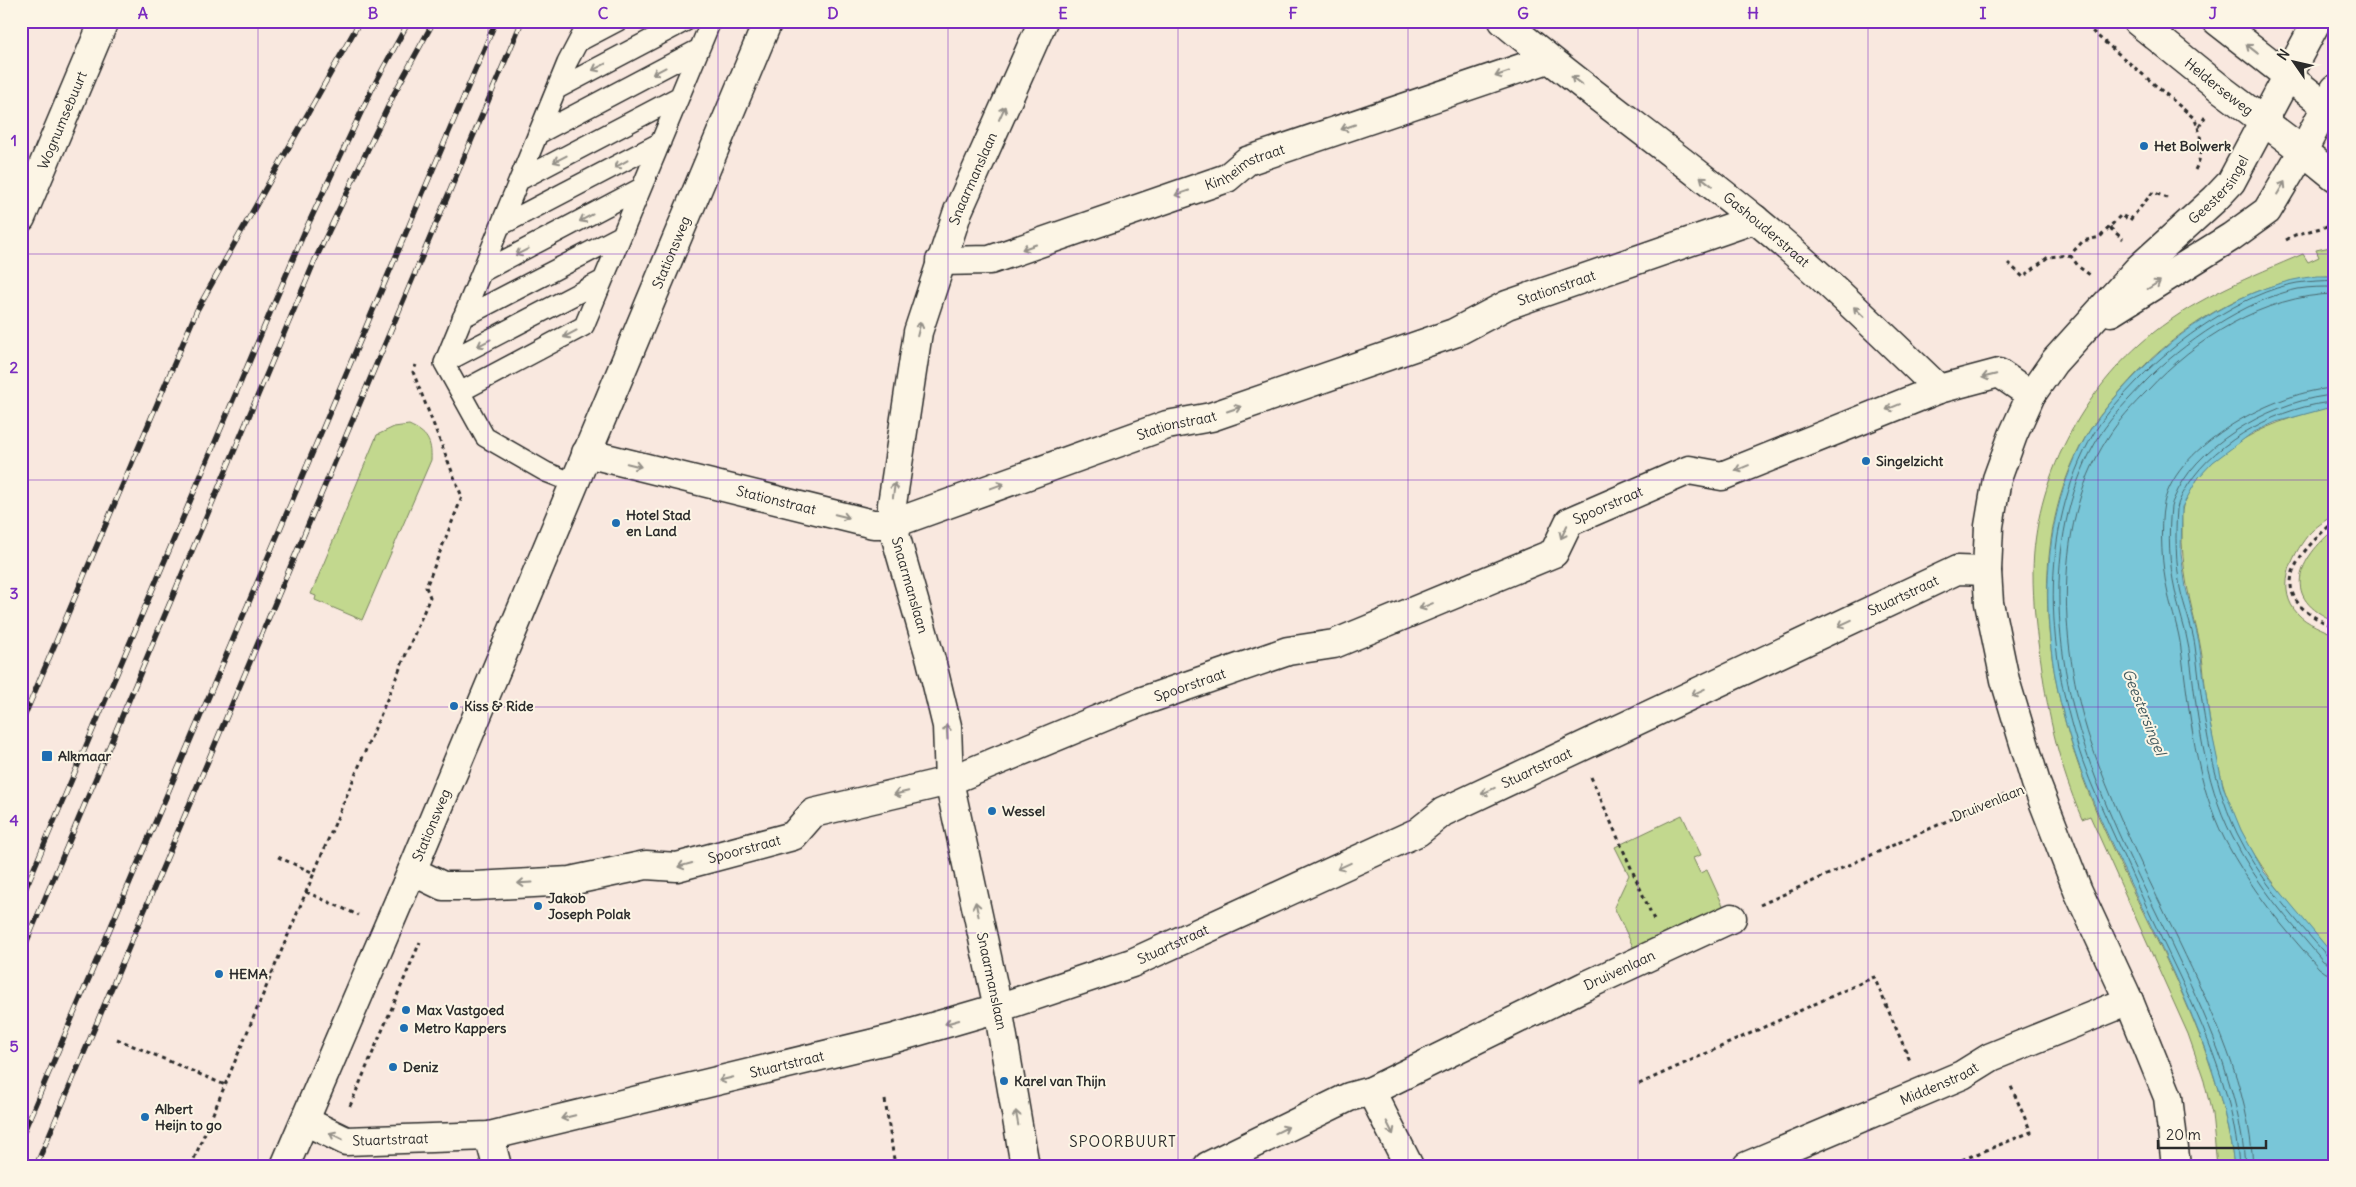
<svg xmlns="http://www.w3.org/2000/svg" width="2356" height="1187" viewBox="0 0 2356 1187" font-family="Delius,sans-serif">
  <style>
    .green { fill: #c2d88e; stroke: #76825c }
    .water { fill: #79c6d8; stroke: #5a8893 }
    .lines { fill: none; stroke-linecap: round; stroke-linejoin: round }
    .shore { stroke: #4a6970; stroke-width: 1 }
    .service-casing { stroke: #2b2b2b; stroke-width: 22 }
    .minor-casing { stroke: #2b2b2b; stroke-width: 31 }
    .tertiary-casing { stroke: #2b2b2b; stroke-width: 31 }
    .secondary-casing { stroke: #2b2b2b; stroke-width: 31 }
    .path { stroke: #2b2b2b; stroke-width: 3; stroke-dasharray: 4 4; stroke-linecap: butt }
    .service { stroke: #fcf5e5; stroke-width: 19 }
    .minor { stroke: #fcf5e5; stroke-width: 28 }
    .tertiary { stroke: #fcf5e5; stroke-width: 28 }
    .secondary { stroke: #fcf5e5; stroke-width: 28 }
    .rail-casing { stroke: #2b2b2b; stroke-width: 5.5 }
    .rail { stroke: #fcf5e5; stroke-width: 4; stroke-dasharray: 11; stroke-linecap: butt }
    .oneway { stroke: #949088 }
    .grid { fill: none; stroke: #7b2cbf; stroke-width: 1; stroke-opacity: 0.55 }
    .poi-dot { fill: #1f6fb2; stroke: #fcf5e5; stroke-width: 2 }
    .labels { text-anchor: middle; stroke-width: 4; stroke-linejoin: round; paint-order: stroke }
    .street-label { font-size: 14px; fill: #2b2b2b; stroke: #fcf5e5 }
    .poi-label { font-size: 14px; font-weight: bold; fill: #2b2b2b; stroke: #fcf5e5; text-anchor: start }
    .water-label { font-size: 15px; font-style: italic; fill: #425a5f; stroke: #fcf5e5 }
    .neighbourhood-label { font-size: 15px; letter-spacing: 1px; fill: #2b2b2b; stroke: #fcf5e5 }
    .neatline { fill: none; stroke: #7b2cbf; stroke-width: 2 }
    .grid-label { font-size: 16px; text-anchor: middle; font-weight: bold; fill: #7b2cbf }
  </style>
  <rect width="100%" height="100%" fill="#f9e8df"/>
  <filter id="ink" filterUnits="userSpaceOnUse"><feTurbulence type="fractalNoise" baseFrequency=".02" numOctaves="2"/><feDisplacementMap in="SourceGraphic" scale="10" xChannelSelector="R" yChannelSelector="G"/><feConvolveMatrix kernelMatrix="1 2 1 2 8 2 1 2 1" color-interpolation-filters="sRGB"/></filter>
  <g filter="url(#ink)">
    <!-- green -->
    <path class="green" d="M2335,246V276C2260,276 2187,321 2136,374C2120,391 2104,409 2091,428C2028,527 2042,659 2078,764C2126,902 2215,1017 2234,1166H2217L2212,1114L2203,1077L2188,1034L2090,816L2082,819C2060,768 2048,717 2041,662C2036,633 2033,602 2033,572C2034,481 2082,390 2153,333C2198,297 2250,277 2303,254L2308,262L2319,257L2316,250Z
      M2335,406V514C2326,520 2315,527 2308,535C2290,558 2276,591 2298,614C2307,624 2323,629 2335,635V957C2290,905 2242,853 2223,784C2215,755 2210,725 2206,695C2204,677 2203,657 2199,639C2190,602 2181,567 2182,528C2182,521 2181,512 2183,506C2206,444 2277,419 2335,406Z
      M409,425C427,433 432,441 431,460L362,620L315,600L316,596L311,594L377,435L394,427Z
      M2335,529V621C2280,599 2298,559 2335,529Z
      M1682,815L1701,855L1693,858L1700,873L1707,870L1727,914L1637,955L1614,907L1629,875L1615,847Z"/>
    <!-- water -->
    <path class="water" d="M2318,276H2335V406L2276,422L2252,433L2213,462L2198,478L2182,507L2181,554L2186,588L2199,642L2210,724L2223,786L2241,830L2264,872L2335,957V1166H2234C2216,1020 2128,901 2079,765C2041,660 2030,529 2090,430C2102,412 2116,396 2131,380C2179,329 2247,283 2318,276Z"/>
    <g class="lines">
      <!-- shore -->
      <path class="shore" d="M2335,388C2278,390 2177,444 2164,503C2159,528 2162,569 2168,594C2172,612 2179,630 2181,649C2190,714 2195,781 2225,840C2250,888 2283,928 2319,968L2326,973L2335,974
        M2335,395C2280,398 2203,440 2178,490C2176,495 2172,501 2171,507C2168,535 2169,563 2175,590C2178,610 2186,629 2189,649C2197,713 2203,779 2232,836C2256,884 2289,921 2323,961L2335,967
        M2335,402C2283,405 2216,440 2188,485C2184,492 2178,501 2177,509C2175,535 2176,562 2180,588C2184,607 2192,626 2195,646C2203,710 2209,774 2237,833C2260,880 2294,918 2328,957L2335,960
        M2239,1166C2234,1088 2199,1017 2166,948C2147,909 2130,870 2112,831C2102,808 2091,785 2083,762C2047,657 2036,533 2094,433C2106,413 2123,396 2138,380C2175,341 2244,292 2297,283C2310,281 2322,281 2335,280
        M2245,1166C2240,1087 2205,1015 2172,945C2143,885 2111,823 2089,760C2053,658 2041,531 2100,435C2112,416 2129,399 2145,382C2180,345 2247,299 2298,289C2310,287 2322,287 2335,287
        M2253,1166C2249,1086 2213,1013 2179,942C2150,883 2120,822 2097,760C2060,662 2049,530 2107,439C2118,421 2133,405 2148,390C2195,339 2264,295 2335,294"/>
      <defs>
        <path id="service" d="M578,42L618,21
          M559,88L686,21
          M540,133L699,49
          M520,180L680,96
          M500,226L661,142
          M482,272L641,188
          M462,318L622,235
          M444,363L567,63L589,21
          M444,363L485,437L546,472L574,483
          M444,363L603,280
          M460,392L584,326L711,21"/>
        <g id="minor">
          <path id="s1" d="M1503,21C1585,90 1673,152 1756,220C1820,273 1879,331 1939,389L1999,373L2031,395"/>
          <path id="s2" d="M940,261L990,260L1227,178L1247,161L1548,59"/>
          <path id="s3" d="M586,453L873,524H892L1167,425L1211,417L1454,333L1507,305L1755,219"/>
          <path id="s4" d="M412,871L443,886H476L570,881L646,865L677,867L793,836L813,813L949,781L1140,702L1288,651L1334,644L1554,553L1569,522L1689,470L1722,476L1939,389"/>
          <path d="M1371,1091L1409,1166"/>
          <path id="s5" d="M305,1121L346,1141L489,1136L895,1038L998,1008L1132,963L1418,832L1443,812L1957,570L1987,571"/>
          <path d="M489,1136L497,1166"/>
          <path id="s6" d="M285,1166L412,871L768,21"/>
          <path id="s7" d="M1025,1166L998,1008L949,781L947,726L931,660L892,524V504L918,332L958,211L1043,21"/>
          <path id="s8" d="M1208,1166L1349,1097L1371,1091L1585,986L1732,918"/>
          <path id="s9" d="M1747,1166L1962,1075L1991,1057L2129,1001"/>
        </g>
        <g id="tertiary">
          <path d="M2303,151L2335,177"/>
          <path id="s10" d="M21,218L104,21"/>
        </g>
        <g id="secondary">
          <path id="s11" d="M2137,21L2221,89L2303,151"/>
          <path d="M2217,21L2326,106"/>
          <path d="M2111,312L2231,237L2267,211L2303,151L2335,89"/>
          <path id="s12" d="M2176,1166L2168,1097L2129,1001L2078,891L2036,783L2005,680L1989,603L1987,571L1989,526L1997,479L2013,435L2031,395L2054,362L2139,268L2215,199L2231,182L2317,21"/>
        </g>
      </defs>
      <!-- service casing -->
      <use href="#service" class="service-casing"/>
      <!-- minor casing -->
      <use href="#minor" class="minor-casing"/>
      <!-- tertiary casing -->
      <use href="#tertiary" class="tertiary-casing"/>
      <!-- secondary casing -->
      <use href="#secondary" class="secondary-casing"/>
      <!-- path -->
      <path class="path" d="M2080,21L2195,119C2202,135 2204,154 2195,170
        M2199,127L2205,117
        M2110,228L2123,239
        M2286,240L2295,235L2335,224
        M2070,255L2079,267L2090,275
        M2008,263L2023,277L2048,257L2070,255L2083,241L2100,237L2121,215L2130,220L2153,192L2167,198
        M2335,521C2290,559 2264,599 2335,627
        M1591,777L1654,920
        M278,857L314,873
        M306,892L358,915
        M1760,905L2007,794
        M117,1039L225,1085
        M1639,1084L1874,977L1911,1063
        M885,1100L895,1166
        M350,1106L420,942
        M191,1166L430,597L426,587L462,497L413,372L416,365
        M1947,1166L2031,1132L2010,1084"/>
      <!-- service -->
      <use href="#service" class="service"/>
      <!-- minor -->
      <use href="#minor" class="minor"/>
      <!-- tertiary -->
      <use href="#tertiary" class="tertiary"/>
      <!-- secondary -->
      <use href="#secondary" class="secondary"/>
      <defs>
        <path id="rail" d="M21,724L197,310L360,21
          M21,899L304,233L373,87L409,21
          M21,955L315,260L395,92L434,21
          M21,1138L496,21
          M36,1166L522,21"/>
      </defs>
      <!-- rail casing -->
      <use href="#rail" class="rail-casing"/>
      <!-- rail -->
      <use href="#rail" class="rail"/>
    </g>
    <!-- one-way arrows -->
    <defs><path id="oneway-shaft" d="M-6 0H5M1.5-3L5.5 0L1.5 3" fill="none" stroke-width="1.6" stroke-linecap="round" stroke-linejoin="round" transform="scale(1.25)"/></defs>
    <g class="oneway">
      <use href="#oneway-shaft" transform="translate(2252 49) rotate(-142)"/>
      <use href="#oneway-shaft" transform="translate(599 67) rotate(153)"/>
      <use href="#oneway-shaft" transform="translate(659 71) rotate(152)"/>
      <use href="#oneway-shaft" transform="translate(1502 74) rotate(161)"/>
      <use href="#oneway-shaft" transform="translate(1577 81) rotate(-142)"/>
      <use href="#oneway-shaft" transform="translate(1002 113) rotate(-66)"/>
      <use href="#oneway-shaft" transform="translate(1348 127) rotate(161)"/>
      <use href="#oneway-shaft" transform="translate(560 159) rotate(153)"/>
      <use href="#oneway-shaft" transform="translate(621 164) rotate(151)"/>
      <use href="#oneway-shaft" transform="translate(1706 181) rotate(-142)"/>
      <use href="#oneway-shaft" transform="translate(2281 188) rotate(-59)"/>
      <use href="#oneway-shaft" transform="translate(1182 193) rotate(161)"/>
      <use href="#oneway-shaft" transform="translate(586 218) rotate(152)"/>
      <use href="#oneway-shaft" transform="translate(1029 247) rotate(161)"/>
      <use href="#oneway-shaft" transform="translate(522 252) rotate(153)"/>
      <use href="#oneway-shaft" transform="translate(2154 285) rotate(-32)"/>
      <use href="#oneway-shaft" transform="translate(1859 312) rotate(-136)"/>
      <use href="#oneway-shaft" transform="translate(919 329) rotate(-76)"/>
      <use href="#oneway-shaft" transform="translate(570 334) rotate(152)"/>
      <use href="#oneway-shaft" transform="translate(484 343) rotate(152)"/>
      <use href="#oneway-shaft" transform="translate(1989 376) rotate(166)"/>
      <use href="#oneway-shaft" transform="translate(1893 407) rotate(158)"/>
      <use href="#oneway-shaft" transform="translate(1234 409) rotate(-19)"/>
      <use href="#oneway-shaft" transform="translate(634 465) rotate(14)"/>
      <use href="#oneway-shaft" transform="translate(1742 468) rotate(158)"/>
      <use href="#oneway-shaft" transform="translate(997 486) rotate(-20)"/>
      <use href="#oneway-shaft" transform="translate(894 490) rotate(-82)"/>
      <use href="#oneway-shaft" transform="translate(842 516) rotate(14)"/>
      <use href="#oneway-shaft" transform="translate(1564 532) rotate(115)"/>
      <use href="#oneway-shaft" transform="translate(1426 606) rotate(158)"/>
      <use href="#oneway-shaft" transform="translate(1845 623) rotate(155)"/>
      <use href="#oneway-shaft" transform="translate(1698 692) rotate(155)"/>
      <use href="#oneway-shaft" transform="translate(947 732) rotate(-93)"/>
      <use href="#oneway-shaft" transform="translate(1488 791) rotate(155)"/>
      <use href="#oneway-shaft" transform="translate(901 793) rotate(167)"/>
      <use href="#oneway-shaft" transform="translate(685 865) rotate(165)"/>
      <use href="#oneway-shaft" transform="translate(1344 866) rotate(155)"/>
      <use href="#oneway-shaft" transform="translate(525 883) rotate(177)"/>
      <use href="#oneway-shaft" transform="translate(977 909) rotate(-102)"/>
      <use href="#oneway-shaft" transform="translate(952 1022) rotate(164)"/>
      <use href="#oneway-shaft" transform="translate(726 1079) rotate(166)"/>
      <use href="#oneway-shaft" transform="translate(568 1117) rotate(166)"/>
      <use href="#oneway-shaft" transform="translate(1017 1118) rotate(-100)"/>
      <use href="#oneway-shaft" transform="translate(1390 1128) rotate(63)"/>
      <use href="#oneway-shaft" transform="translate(1282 1130) rotate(-26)"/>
      <use href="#oneway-shaft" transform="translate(336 1136) rotate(-154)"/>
    </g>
  </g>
  <!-- grid -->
  <path class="grid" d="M258,21V1166M488,21V1166M718,21V1166M948,21V1166M1178,21V1166M1408,21V1166M1638,21V1166M1868,21V1166M2098,21V1166M21,254H2335M21,480H2335M21,707H2335M21,933H2335"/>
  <!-- markers -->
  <g class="poi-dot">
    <circle cx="2144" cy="146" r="5"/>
    <circle cx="1866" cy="461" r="5"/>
    <circle cx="616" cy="523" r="5"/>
    <circle cx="454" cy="706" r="5"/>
    <rect x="41" y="750" width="12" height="12" rx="2.5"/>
    <circle cx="992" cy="811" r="5"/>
    <circle cx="538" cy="906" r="5"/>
    <circle cx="219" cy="974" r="5"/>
    <circle cx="406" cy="1010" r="5"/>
    <circle cx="404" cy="1028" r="5"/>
    <circle cx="393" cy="1067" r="5"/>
    <circle cx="1004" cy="1081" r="5"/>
    <circle cx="145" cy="1117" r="5"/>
  </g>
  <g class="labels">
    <!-- street labels -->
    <g class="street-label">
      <text dy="5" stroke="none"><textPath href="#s11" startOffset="105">Helderseweg</textPath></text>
      <text dy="5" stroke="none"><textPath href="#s10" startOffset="106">Wognumsebuurt</textPath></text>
      <text dy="5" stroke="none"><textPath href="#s2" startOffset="322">Kinheimstraat</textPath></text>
      <text dy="5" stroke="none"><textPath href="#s7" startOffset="1014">Snaarmanslaan</textPath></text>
      <text dy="5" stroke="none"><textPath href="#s12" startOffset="1091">Geestersingel</textPath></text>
      <text dy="5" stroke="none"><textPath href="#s1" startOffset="336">Gashouderstraat</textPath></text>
      <text dy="5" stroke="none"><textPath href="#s6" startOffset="992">Stationsweg</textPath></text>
      <text dy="5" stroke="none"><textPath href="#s3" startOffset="1021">Stationstraat</textPath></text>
      <text dy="5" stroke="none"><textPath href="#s3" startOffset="616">Stationstraat</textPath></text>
      <text dy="5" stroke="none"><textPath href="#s3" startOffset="196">Stationstraat</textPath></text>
      <text dy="5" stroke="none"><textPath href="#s4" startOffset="1285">Spoorstraat</textPath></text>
      <text transform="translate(910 585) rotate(74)" y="5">Snaarmanslaan</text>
      <text dy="5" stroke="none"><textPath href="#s5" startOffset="1710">Stuartstraat</textPath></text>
      <text dy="5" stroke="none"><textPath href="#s4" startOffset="820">Spoorstraat</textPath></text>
      <text dy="5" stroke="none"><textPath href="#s5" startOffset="1305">Stuartstraat</textPath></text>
      <text transform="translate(1988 803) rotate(-22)" y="5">Druivenlaan</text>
      <text dy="5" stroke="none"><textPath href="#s6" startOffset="371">Stationsweg</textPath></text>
      <text dy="5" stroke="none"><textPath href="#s4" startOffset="340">Spoorstraat</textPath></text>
      <text dy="5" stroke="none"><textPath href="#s5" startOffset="900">Stuartstraat</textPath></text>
      <text dy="5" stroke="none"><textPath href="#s8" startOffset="456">Druivenlaan</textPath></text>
      <text transform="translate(992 981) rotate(78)" y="5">Snaarmanslaan</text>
      <text dy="5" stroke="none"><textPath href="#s5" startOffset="495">Stuartstraat</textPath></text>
      <text dy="5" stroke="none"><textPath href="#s9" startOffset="209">Middenstraat</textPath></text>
      <text dy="5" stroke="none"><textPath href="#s5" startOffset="90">Stuartstraat</textPath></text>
    </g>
    <!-- poi labels -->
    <g class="poi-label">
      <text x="2154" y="151">Het Bolwerk</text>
      <text x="1876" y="466">Singelzicht</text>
      <text x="626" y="520">Hotel Stad<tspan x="626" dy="16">en Land</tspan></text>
      <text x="464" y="711">Kiss &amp; Ride</text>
      <text x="58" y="761">Alkmaar</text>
      <text x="1002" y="816">Wessel</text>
      <text x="548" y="903">Jakob<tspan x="548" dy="16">Joseph Polak</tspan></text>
      <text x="229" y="979">HEMA</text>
      <text x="416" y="1015">Max Vastgoed</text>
      <text x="414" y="1033">Metro Kappers</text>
      <text x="403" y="1072">Deniz</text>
      <text x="1014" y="1086">Karel van Thijn</text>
      <text x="155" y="1114">Albert<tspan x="155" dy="16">Heijn to go</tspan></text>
    </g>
    <!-- water labels -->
    <g class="water-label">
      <text transform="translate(2144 712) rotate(68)" y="5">Geestersingel</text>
    </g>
    <!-- neighbourhood labels -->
    <g class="neighbourhood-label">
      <text x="1123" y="1147">SPOORBUURT</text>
    </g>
  </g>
  <!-- margin -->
  <rect width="2356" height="1187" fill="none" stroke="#fcf5e5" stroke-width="55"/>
  <!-- north arrow -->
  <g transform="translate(2294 62) rotate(304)" stroke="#fcf5e5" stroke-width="4" paint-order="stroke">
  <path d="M0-4L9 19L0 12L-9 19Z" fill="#2b2b2b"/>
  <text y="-8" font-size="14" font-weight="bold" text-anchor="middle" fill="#2b2b2b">N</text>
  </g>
  <!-- scale -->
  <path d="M2158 1140v8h108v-8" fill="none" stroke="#2b2b2b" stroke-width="2.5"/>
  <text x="2166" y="1140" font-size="15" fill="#2b2b2b" stroke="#fcf5e5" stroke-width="4" paint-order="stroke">20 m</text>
  <rect x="28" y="28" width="2300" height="1132" class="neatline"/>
  <g class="grid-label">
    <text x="143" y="19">A</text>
    <text x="373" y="19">B</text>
    <text x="603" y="19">C</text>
    <text x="833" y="19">D</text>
    <text x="1063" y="19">E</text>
    <text x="1293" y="19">F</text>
    <text x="1523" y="19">G</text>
    <text x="1753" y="19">H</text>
    <text x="1983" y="19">I</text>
    <text x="2213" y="19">J</text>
    <text x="14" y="146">1</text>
    <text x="14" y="373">2</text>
    <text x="14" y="599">3</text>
    <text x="14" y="826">4</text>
    <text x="14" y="1052">5</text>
  </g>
</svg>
